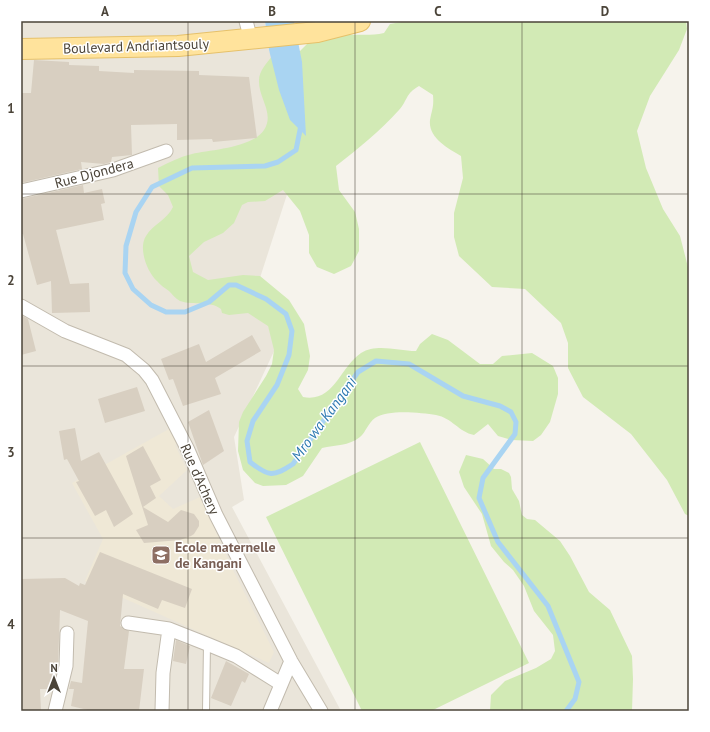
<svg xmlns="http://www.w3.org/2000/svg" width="710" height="732" viewBox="0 0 710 732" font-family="'PT Sans',sans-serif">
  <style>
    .residential { fill: #eae5da }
    .education { fill: #efe8d6 }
    .green { fill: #d2eab5 }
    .water { fill: #a9d4f2 }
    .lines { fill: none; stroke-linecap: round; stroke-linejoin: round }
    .stream { stroke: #a9d4f2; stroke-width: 5 }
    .building { fill: #d8cfc1 }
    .lane-casing { stroke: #c2bbae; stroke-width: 8 }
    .street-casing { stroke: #c2bbae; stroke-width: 15 }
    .primary-casing { stroke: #e6c16a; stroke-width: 22 }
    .lane { stroke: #fff; stroke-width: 6 }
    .street { stroke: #fff; stroke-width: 13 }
    .primary { stroke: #ffe39c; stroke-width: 20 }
    .grid { fill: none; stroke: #4b4439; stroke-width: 1; stroke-opacity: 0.55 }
    .labels { text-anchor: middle; stroke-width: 3; stroke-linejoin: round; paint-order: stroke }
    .street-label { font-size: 14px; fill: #4b4439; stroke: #fff }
    .education-label { font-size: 14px; font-weight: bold; fill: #785e54; stroke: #fff; text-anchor: start }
    .water-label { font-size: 15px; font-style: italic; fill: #2e7ab2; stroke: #fff }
    .neatline { fill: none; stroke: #4b4439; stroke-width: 1.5 }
    .grid-label { font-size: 13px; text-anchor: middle; font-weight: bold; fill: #4b4439 }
  </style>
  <rect width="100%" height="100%" fill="#f6f3ec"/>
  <!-- residential -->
  <path class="residential" d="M21,21H265L269,50L306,136L257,287L275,349L234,437L244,500L232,507L341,711H21Z"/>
  <!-- education -->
  <path class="education" d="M169,429L178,443L175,445L187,470L159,496L173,509L200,497L234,572L274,652L269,663L85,581L103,539L72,483Z"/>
  <!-- green -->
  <path class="green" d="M407,21H686L687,29L679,50L650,96L637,131L646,168L663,209L680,236L689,271V516L685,514L667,480L631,434L583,397L568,368V343L561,323L525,289L492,287L459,256L454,237V213L463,178L461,156C448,148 428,138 430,120C432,109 434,107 433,95L419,86C405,94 408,100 399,110C380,131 358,149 336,166L339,190L355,212L359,229V251L351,266L334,274L317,267L309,253V235L300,211L283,190L265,201L248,202L242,205L234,223L223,233L204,242L189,256L193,272L208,280L243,275L260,276L289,300L304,324L310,356L308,370L298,389L303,397C334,403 340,367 361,353C377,343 398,351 416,351L420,344L432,334L448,340L480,364H493L502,356L532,353L553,366L558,378V394L550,422L541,435L533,441L512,440L498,436L488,424L474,435C459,432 452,418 436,415C421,413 389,409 375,418C368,423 366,432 360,437C349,446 335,445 322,448L303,476L286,485L263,486L255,483L243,470L238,451L239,422L243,412L266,376L272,364L274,350L268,326L248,313L229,315L222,313L221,309C209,300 195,306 180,301C176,299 172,294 169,291C165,288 160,285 157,281C147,272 138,248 146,236C153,224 167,220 173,207L168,195L159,186L158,168C169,162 180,157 192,154C210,150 252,148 264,130C275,113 258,98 259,80C259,71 267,63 272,56L300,51L311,40C323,40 334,37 346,35C358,34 371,36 384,33L390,24Z
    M420,442L529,663L431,711H362L266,517Z
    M466,455L483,459L494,469H501L509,473L511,477L512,489L519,501L522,515L527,519L535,520L560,541L570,556L589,592L610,610L632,656L633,679L632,711H490L491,695L505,681L536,668L551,659L555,651L553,635L534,611L524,586L513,570L504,562L491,546L482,514L464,487L459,472Z"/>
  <!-- water -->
  <path class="water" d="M265,21H294L302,62L306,136L290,120L279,90L269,50Z"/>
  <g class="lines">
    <!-- stream -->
    <path class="stream" d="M301,125L296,150L278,162L265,166L192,168L152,187L136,212L126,246L125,273L133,289L151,305L166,312H185L209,302L229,285H236L266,299L286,314L292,331L289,355L277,385L253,421L247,441L250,462C269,477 273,477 293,464L358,372L376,361L409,364L463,396L500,406L511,412L516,422L515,434L483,478L479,498L498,542L548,606L579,682L575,699L566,711"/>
  </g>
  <!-- building -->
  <path class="building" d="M34,60L69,62V65L99,66V71L134,73V70L199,71V75L249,77L257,138L213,142L212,139L177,140V124L131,125L132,155L112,157L111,162L104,164L81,162L82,169L21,183V93H31Z
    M83,185L84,193L102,189L105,203L101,204L104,220L56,230L70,284L89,283L90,312L52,313L51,281L37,285L23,234H21V199Z
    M21,315L28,319L36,351L21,355Z
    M252,335L261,351L215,378L221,394L183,406L173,379L169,380L161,359L199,344L206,362Z
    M137,387L145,411L105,423L98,399Z
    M209,410L224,451L203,465L188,422Z
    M75,428L81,461L99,452L133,514L114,527L106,510L95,516L76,482L79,481L67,459L64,460L59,431Z
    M143,446L161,480L150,486L156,498L143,507L168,522L181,510L194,514L199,521V526L194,534L191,536L180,540L144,543L136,530L148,525L126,456Z
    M100,552L192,589L185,608L162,600L158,609L123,594L120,626L129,631L124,669H144L139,711H92L71,706L74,689H69L71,681L82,683L88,621L60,610L58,665L52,689H40L41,711H23L21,579L65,578L79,586L80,583L85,585Z
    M176,640L190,646L186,664L173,661Z
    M226,661L249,674L245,683L242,681L231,706L211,698Z"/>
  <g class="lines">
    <defs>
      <path id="lane" d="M206,711L207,644"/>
      <path id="street" d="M246,21L251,40
        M21,191L113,170L166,151
        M21,306L65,331L126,355L144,370L152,380L188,450L216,515L291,661L321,711
        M128,623L169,629L207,644L236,656L281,684
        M55,711L66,666L67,633
        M162,711L163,673L169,629
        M270,711L291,661"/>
      <path id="primary" d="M21,49L178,46L317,32L360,21"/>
    </defs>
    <!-- lane casing -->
    <use href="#lane" class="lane-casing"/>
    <!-- street casing -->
    <use href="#street" class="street-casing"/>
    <!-- primary casing -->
    <use href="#primary" class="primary-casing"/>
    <!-- lane -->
    <use href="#lane" class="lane"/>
    <!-- street -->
    <use href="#street" class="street"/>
    <!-- primary -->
    <use href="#primary" class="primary"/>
  </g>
  <!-- grid -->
  <path class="grid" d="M188,21V711M355,21V711M522,21V711M21,194H689M21,366H689M21,538H689"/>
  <!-- icons -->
  <defs>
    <symbol id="school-square" viewBox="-11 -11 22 22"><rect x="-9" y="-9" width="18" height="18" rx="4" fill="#8d6e63" stroke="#fff"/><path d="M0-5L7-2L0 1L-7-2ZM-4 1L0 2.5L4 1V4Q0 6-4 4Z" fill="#fff"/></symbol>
  </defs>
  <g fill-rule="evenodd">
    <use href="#school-square" x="150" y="544" width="22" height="22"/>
  </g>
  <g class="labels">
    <!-- street labels -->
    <g class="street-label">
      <text transform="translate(136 46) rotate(-2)" y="5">Boulevard Andriantsouly</text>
      <text transform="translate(94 173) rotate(-15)" y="5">Rue Djondera</text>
      <text transform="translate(200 479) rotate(66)" y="5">Rue d'Achery</text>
    </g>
    <!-- education labels -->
    <g class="education-label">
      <text x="175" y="552">Ecole maternelle<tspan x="175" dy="16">de Kangani</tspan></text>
    </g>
    <!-- water labels -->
    <g class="water-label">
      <text transform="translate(324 419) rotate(-54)" y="5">Mro wa Kangani</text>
    </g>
  </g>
  <!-- border -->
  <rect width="710" height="732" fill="none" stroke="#ffffff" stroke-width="44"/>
  <!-- north arrow -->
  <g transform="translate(54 678)" stroke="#ffffff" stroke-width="3" paint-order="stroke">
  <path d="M0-3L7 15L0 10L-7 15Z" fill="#4b4439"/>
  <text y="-6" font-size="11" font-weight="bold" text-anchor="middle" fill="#4b4439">N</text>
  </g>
  <rect x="22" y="22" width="666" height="688" class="neatline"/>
  <g class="grid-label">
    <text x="105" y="16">A</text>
    <text x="272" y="16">B</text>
    <text x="438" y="16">C</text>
    <text x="605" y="16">D</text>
    <text x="11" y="113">1</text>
    <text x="11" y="285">2</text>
    <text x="11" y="457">3</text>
    <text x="11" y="629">4</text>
  </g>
</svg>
